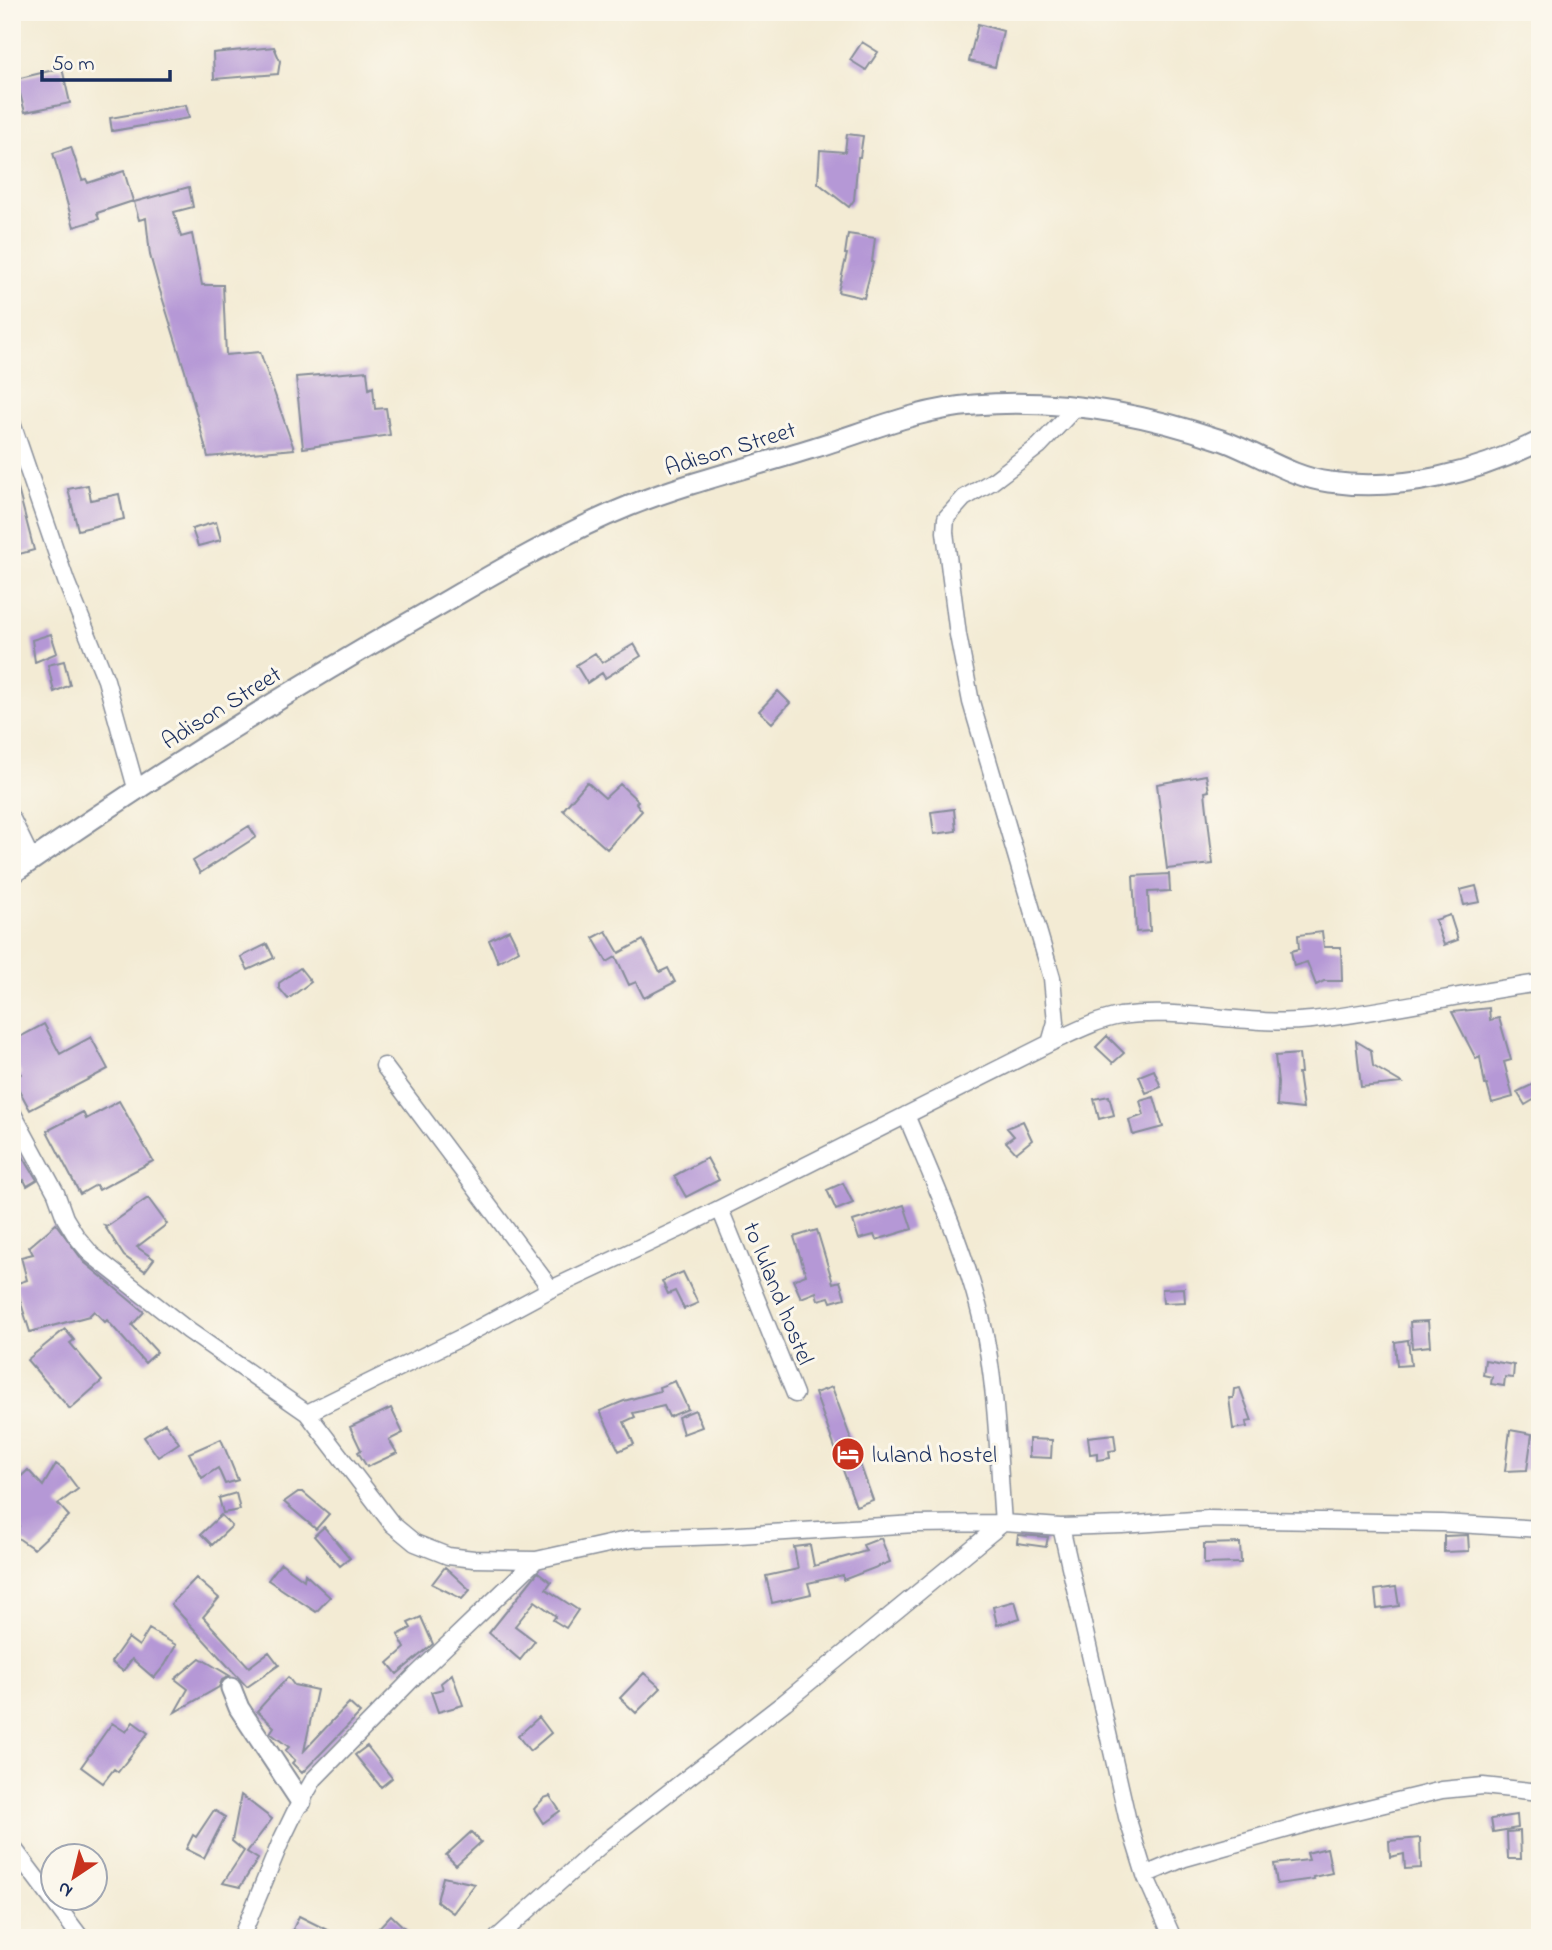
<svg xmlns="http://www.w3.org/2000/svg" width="1552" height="1950" viewBox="0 0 1552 1950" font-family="'Indie Flower',sans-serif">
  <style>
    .building { fill: #b598d6 }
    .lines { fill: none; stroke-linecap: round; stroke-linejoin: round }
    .minor-casing { stroke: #878d99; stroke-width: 19 }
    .tertiary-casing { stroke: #878d99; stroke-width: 23 }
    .minor { stroke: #fff; stroke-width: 16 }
    .tertiary { stroke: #fff; stroke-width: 19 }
    .labels { text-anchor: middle; stroke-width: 6; stroke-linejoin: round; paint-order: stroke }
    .street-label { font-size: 24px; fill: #1b2f5e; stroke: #fbf7ec }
    .poi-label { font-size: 24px; fill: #1b2f5e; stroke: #fbf7ec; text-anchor: start }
  </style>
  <rect width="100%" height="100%" fill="#fbf7ec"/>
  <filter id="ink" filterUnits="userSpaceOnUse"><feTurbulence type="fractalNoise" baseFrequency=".0143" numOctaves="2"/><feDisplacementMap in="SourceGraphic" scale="14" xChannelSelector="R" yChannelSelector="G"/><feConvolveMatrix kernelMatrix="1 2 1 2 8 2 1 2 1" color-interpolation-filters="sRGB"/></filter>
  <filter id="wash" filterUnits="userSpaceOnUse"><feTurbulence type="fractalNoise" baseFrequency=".00686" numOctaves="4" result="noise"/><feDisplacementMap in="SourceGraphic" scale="28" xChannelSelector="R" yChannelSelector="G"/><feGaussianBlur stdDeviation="1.57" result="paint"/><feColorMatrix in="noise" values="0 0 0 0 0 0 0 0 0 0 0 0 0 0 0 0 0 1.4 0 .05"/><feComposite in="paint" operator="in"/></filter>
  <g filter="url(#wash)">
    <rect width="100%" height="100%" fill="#f3ebd4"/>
    <g id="blocks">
      <!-- building -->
      <path class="building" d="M978,24L1003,31L995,67L969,61Z
        M862,42L878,52L866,70L850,60Z
        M274,47L280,61L278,74L214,79L213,53Z
        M62,68L70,103L25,112L16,79Z
        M186,105L189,118L112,131L110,118Z
        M847,134L863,136L860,157H858L854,200L849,207L818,183L820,150L845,152Z
        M71,147L82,180L86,179L88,183L124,171L133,201L97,213L99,219L74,227L53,153Z
        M189,187L193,207L174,212L181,237L192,234L202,285H223L226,355L260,352L294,449L208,457L185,371L158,284L150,255L146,218L139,220L134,202Z
        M848,234L875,238L872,262H873L864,298L838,292L847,254H845Z
        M367,371L369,389L373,387L375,409L386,408L390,435L303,448L296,377Z
        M12,485H17L34,550L12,556Z
        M88,485L91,500L119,494L124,519L78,530L68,489Z
        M216,522L221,540L198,546L192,529Z
        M51,634L57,653L35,662L32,640Z
        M634,644L641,656L605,678L602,673L587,683L576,665L595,653L602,663Z
        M64,661L70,685L54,692L48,665Z
        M778,691L790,703L772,723L759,711Z
        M1206,775L1209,791L1205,792L1213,864L1167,869L1157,784Z
        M587,782L605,798L620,784L638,801L636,803L642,811L607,849L563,810Z
        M954,809L956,831L934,834L931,812Z
        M249,826L256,837L200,873L193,861Z
        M1169,874L1170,891L1148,892L1150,931L1136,932L1133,876Z
        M1476,886L1480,902L1464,905L1460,890Z
        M1450,915L1458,940L1444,945L1435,920Z
        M509,930L519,950L498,962L489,940Z
        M606,931L619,953L643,940L660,972L668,968L675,982L644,998L636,982L629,985L616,957L607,962L593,938Z
        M1322,932L1324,947H1341L1342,981H1324L1316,985L1307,962L1294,966L1291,951L1299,949L1298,935Z
        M267,944L274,958L248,970L241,957Z
        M300,968L311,982L288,999L279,988V983Z
        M1489,1008L1490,1020L1499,1018L1511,1060L1504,1062L1513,1097L1492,1103L1487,1085H1485L1480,1057L1476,1059L1452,1012Z
        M44,1024L60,1054L91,1037L108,1069L30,1110L13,1079L21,1074L12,1058V1041Z
        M1107,1036L1124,1053L1113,1063L1096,1047Z
        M1356,1041L1371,1050L1373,1066L1402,1083L1361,1087Z
        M1299,1054L1301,1073H1298L1303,1109L1277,1106L1278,1082L1275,1056Z
        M1154,1070L1161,1087L1146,1093L1139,1076Z
        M1540,1081V1096L1525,1105L1517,1092Z
        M1109,1096L1114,1115L1099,1119L1094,1099Z
        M1154,1097L1163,1127L1133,1135L1129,1120L1144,1115L1140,1101Z
        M119,1101L153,1161L99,1190L96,1185L80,1194L47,1131L83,1112L86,1119Z
        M1023,1121L1032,1140L1016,1153L1006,1142L1014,1136L1007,1128Z
        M12,1138L37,1180L27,1186L24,1180L12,1187Z
        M707,1158L719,1180L686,1197L674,1176Z
        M843,1183L853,1203L836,1210L827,1190Z
        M148,1198L167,1224L137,1247L154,1259L145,1271L124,1256L104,1225L108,1226Z
        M904,1205L912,1229L876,1240L874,1235L859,1239L853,1221Z
        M56,1224L84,1262L144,1312L132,1325L157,1352L145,1363L107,1320L105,1322L94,1311L89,1316L30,1332L15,1284L27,1280L21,1257L33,1254L29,1247Z
        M817,1230L833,1283L840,1281L845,1298L831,1302L829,1297L818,1300L816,1292L801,1298L793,1280L806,1275L794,1237Z
        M683,1272L698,1303L684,1309L675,1291L668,1294L662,1281Z
        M1184,1288L1185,1302L1163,1303L1162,1289Z
        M1428,1321L1430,1346L1412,1348L1410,1322Z
        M65,1329L74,1340L70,1343L102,1381L70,1409L27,1360Z
        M1408,1340L1411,1365L1397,1366L1395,1342Z
        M1485,1360L1514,1365L1513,1378L1505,1377L1504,1386L1491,1384L1492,1377L1483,1375Z
        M675,1381L688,1409L669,1417L664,1406L633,1413L635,1417L624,1422L634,1444L619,1451L600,1411L624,1401L660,1391L659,1387Z
        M832,1387L873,1500L856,1506L815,1393Z
        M1240,1388L1252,1421L1246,1422L1247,1427L1233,1429L1229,1398H1233L1234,1389Z
        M391,1408L403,1433L389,1440L397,1453L367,1467L358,1452L361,1450L350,1427Z
        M695,1410L702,1427L683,1434L678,1417Z
        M165,1423L179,1443L158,1457L144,1437Z
        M1510,1430L1532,1434L1527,1470L1505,1471Z
        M1114,1434L1116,1450L1109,1451L1110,1458L1097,1460V1453L1090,1454L1088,1437Z
        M221,1439L238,1480L225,1484L218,1468L202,1478L189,1453Z
        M1029,1439L1052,1440L1051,1458L1029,1457Z
        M56,1464L63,1469L78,1489L58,1504L69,1516L34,1549L12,1534V1531L19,1526L12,1517V1485L28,1470L43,1486Z
        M298,1492H303L329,1514L316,1529L284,1502Z
        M236,1493L240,1510L223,1513L219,1498Z
        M221,1515L232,1526L212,1545L201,1534Z
        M324,1527L350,1558L340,1566L314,1536Z
        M1018,1535L1048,1537L1046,1547L1017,1543Z
        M1468,1535L1469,1551L1444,1552V1536Z
        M881,1538L890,1562L843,1580V1575L808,1583L811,1594L772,1603L766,1576L798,1569L794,1547L810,1545L814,1566L866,1551L863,1545Z
        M1240,1543L1241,1563L1204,1564V1544Z
        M281,1563L304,1580L305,1574L330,1597L316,1612L268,1580Z
        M445,1567L470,1590L462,1599L432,1584Z
        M538,1572L551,1582L546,1589L578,1610L566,1628L553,1620L556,1616L535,1601L515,1626L535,1641L520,1660L489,1633Z
        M196,1578L219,1598L203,1617L249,1667L269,1652L279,1665L247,1687L171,1604Z
        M1396,1587L1399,1606L1377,1609L1375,1590Z
        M1015,1601L1020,1618L997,1625L993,1607Z
        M421,1617L433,1644L397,1674L388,1663L405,1648L398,1635L411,1628L408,1623Z
        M149,1629L176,1645L165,1665L154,1678L132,1659L123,1671L111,1662L128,1638L139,1646Z
        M200,1658L230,1676L222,1680L219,1687L175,1712L188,1689L175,1679Z
        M644,1673L661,1688L636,1713L620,1698Z
        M452,1674L463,1705L438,1712L431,1692L443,1689L441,1683Z
        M288,1677L294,1685L317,1690L304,1751L349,1703L360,1713L302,1773L292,1763L295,1760L285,1751L289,1747L270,1733L274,1727L257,1711Z
        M539,1717L551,1733L530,1751L518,1736Z
        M133,1722L148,1733L118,1772L114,1769L103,1783L81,1767L112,1723L126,1732Z
        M367,1746L392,1778L381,1787L355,1755Z
        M241,1795L272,1819L247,1852L258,1859L240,1887L223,1883L244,1851L232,1841Z
        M550,1796L560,1811L543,1823L534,1809L544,1798Z
        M214,1810L225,1817L204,1858L186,1849L193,1835L196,1837Z
        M1517,1815L1518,1828L1493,1832L1491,1819Z
        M1520,1831L1521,1859H1508L1507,1832Z
        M471,1832L481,1842L456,1865L446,1855Z
        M1420,1838L1421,1868L1405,1869L1404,1854L1390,1857L1389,1841Z
        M1327,1848L1332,1873L1313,1877L1314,1879L1277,1884L1274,1864L1309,1860L1307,1853Z
        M443,1877L475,1884L453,1913L437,1901Z
        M391,1915L415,1938H369Z
        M299,1916L343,1938H310L293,1929Z"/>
    </g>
  </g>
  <g filter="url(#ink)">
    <use href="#blocks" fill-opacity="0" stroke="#878d99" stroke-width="2"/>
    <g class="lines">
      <defs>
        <path id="minor" d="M12,423L66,581L106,680L136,788
          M12,819L32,860
          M1050,1043L1056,1022L1052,978L971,702L958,635L945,532L946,518L964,498L993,481L1039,446L1076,407
          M384,1066L551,1289
          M12,1112L56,1193L65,1218L76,1236L92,1255L189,1331L307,1413L392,1524L415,1543L448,1556L474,1559L536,1560L631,1539L723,1536L915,1524L1003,1523L1061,1527L1122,1525L1208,1519L1442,1523L1540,1529
          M906,1115C934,1182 965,1249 982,1321C997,1385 998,1457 1003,1523
          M720,1209L795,1394
          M307,1413L462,1337L551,1289L677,1230L1050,1043C1072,1033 1096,1020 1120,1016C1183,1007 1248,1027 1312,1020C1389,1011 1464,993 1540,983
          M1061,1527L1127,1817L1145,1875L1173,1938
          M12,1846L81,1938
          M1145,1875L1185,1858L1319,1820L1442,1790L1483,1786L1540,1792
          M241,1938L281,1841L295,1812L314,1779L416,1675L536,1560
          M497,1938L601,1845L785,1702L1003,1523"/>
        <path id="tertiary" d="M12,874C143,783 277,698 415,619C485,579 555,536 629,506C689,482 752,467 813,448C866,432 917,409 974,405C1058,398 1142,413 1221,440C1258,453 1290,477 1329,482C1401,492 1476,473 1540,441
          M231,1688L239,1708L301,1802"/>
      </defs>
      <!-- minor casing -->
      <use href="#minor" class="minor-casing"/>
      <!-- tertiary casing -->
      <use href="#tertiary" class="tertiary-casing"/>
      <!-- minor -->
      <use href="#minor" class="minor"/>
      <!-- tertiary -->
      <use href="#tertiary" class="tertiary"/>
    </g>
  </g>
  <!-- icons -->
  <defs>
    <symbol id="hotel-disc" viewBox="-11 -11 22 22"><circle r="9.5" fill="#c8321e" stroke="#fbf7ec"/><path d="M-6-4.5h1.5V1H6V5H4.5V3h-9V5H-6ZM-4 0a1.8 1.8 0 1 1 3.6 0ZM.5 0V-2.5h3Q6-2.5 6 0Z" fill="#fff"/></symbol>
  </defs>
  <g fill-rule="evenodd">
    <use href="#hotel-disc" x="829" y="1435" width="38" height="38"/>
  </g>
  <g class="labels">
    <!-- street labels -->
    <g class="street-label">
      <text transform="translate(730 448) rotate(-17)" y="8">Adison Street</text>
      <text transform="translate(221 707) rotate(-32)" y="8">Adison Street</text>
      <text transform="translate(779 1293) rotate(68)" y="8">to luland hostel</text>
    </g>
    <!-- poi labels -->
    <g class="poi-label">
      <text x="872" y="1462">luland hostel</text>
    </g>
  </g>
  <!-- margin -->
  <rect width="1552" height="1950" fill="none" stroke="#fbf7ec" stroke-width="42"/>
  <!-- north arrow -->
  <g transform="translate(74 1877) rotate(215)"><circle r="33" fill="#fbf7ec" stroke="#a1a7b3" stroke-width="2"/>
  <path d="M0-5L12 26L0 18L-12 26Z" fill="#c8321e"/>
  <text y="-10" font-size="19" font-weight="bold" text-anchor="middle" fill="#1b2f5e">N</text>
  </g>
  <!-- scale -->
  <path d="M42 70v10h128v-10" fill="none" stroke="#1b2f5e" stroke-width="3.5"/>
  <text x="52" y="70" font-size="21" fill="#1b2f5e" stroke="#fbf7ec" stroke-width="5" paint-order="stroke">50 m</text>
</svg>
